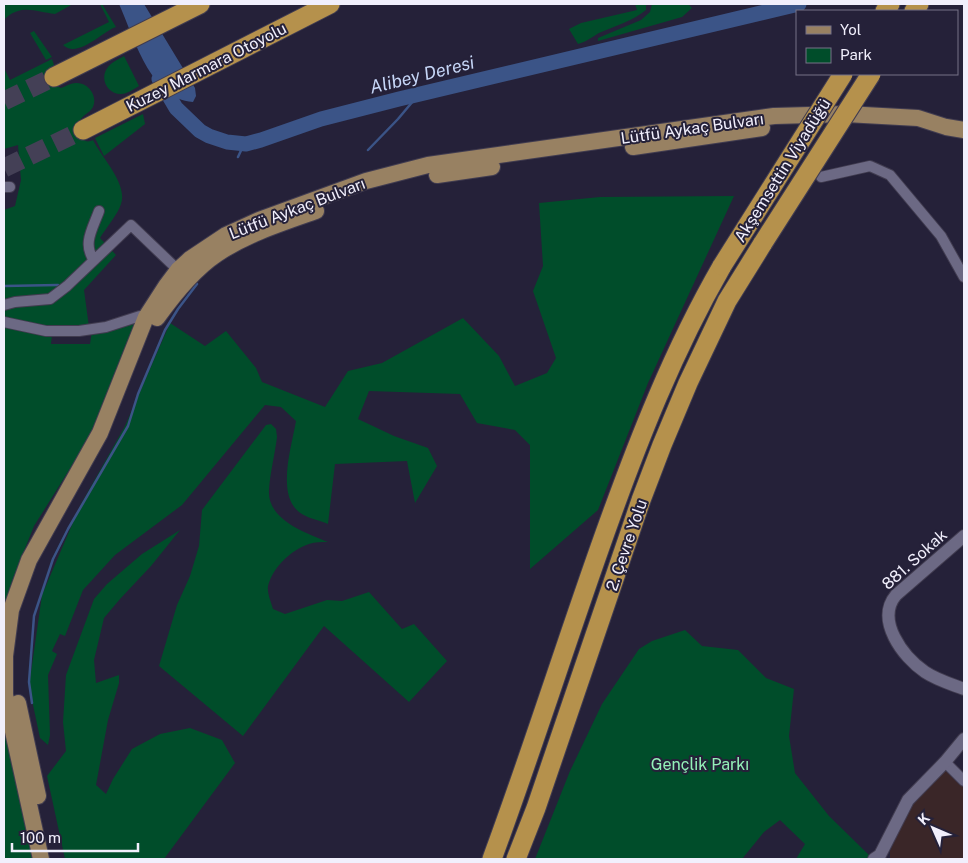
<svg xmlns="http://www.w3.org/2000/svg" width="968" height="863" viewBox="0 0 968 863" font-family="'Public Sans',sans-serif">
  <style>
    .education { fill: #3a2628 }
    .green { fill: #004d2a }
    .water { fill: #3b5487 }
    .lines { fill: none; stroke-linecap: round; stroke-linejoin: round }
    .stream { stroke: #3b5487; stroke-width: 2.5 }
    .river { stroke: #3b5487; stroke-width: 15 }
    .motorway-tunnel { stroke: #444056; stroke-width: 19; stroke-dasharray: 19 9; stroke-linecap: butt }
    .minor-casing { stroke: #413c50; stroke-width: 12 }
    .tertiary-casing { stroke: #413c50; stroke-width: 14 }
    .primary-casing { stroke: #413c50; stroke-width: 18 }
    .motorway-casing { stroke: #413c50; stroke-width: 21 }
    .minor { stroke: #6c6984; stroke-width: 10 }
    .tertiary { stroke: #6c6984; stroke-width: 12 }
    .primary { stroke: #988162; stroke-width: 16 }
    .motorway { stroke: #b5914c; stroke-width: 19 }
    .motorway-bridge-casing { stroke: #413c50; stroke-width: 21; stroke-linecap: butt }
    .motorway-bridge { stroke: #b5914c; stroke-width: 19 }
    .labels { text-anchor: middle; stroke-width: 4; stroke-linejoin: round; paint-order: stroke }
    .street-label { font-size: 16px; fill: #f1effc; stroke: #252139 }
    .park-label { font-size: 16px; fill: #93f1b8; stroke: #252139 }
    .water-label { font-size: 18px; font-style: italic; fill: #c6d6f7; stroke: #252139 }
  </style>
  <rect width="100%" height="100%" fill="#252139"/>
  <!-- education -->
  <path class="education" d="M938,770H947L964,788V859H890V851L908,809Z"/>
  <!-- green -->
  <path class="green" d="M4,4H73L55,14C36,12 20,3 4,20Z
    M100,4H102L116,27C103,31 78,59 63,45L109,22Z
    M635,4H646V10C633,21 615,26 599,33C592,37 586,42 578,44L569,29L581,23L637,10Z
    M652,4H688L692,8L682,17L598,41V38L641,20L650,12Z
    M34,31L52,57L46,60L30,33Z
    M124,56L139,86C134,89 127,94 121,94C107,94 99,78 108,67C112,62 119,59 124,56Z
    M52,59L54,65L51,73L56,86L61,88C66,86 71,83 76,83C88,82 98,96 93,107C90,113 82,115 80,121C78,126 79,132 80,137C84,141 87,143 93,140C102,158 128,184 121,204C118,214 106,228 100,238L116,255L84,290L89,327L53,326L51,344H90L92,331L137,320L98,424L34,526L12,581L7,600L4,625V210L15,206L21,180L18,145L4,149V68L10,80Z
    M143,114L145,124L104,156L95,138Z
    M734,196L648,383L598,510L530,569V445L515,430L477,423L460,394L369,391L358,419L394,436L428,448L437,466L415,503L407,461L335,464L328,524C319,520 306,518 299,512C276,494 292,445 296,421L281,407L265,405L182,505L115,555L83,590L65,636L60,634L52,651L57,654L48,675L50,735L48,745L40,738L29,686L42,595L80,506L125,426L170,323L205,346L226,331L256,368L262,382L325,407L348,371L382,363L463,318L499,356L515,386L547,373L556,358L533,291L543,266L539,203L600,197Z
    M271,424L276,429L277,437C275,454 270,473 269,490C267,520 306,533 328,542C322,542 315,542 309,544C291,550 273,567 268,586C267,593 271,602 273,609L285,614L327,600L342,601L369,592L402,629L414,624L447,661L409,702L324,626L243,736L159,666L177,605L190,576L199,546L202,510L266,425Z
    M180,530L151,566L120,599L104,618L94,660L96,683L119,675V683L108,720L96,785L106,794L113,779L132,749L160,734L190,728L222,740L235,763L164,859H65L47,776L66,751L63,722L66,675L94,599L107,584L142,554Z
    M685,630L702,646L738,650L766,678L794,689L789,736L795,773L829,816L870,856L866,859H796L805,844L780,820L764,832L742,859H535L570,771L602,704L639,649L652,641Z
    M4,722L35,859H4Z"/>
  <!-- water -->
  <path class="water" d="M119,4H144L195,88L196,96L193,102C150,99 134,37 119,4Z"/>
  <g class="lines">
    <!-- stream -->
    <path class="stream" d="M368,150L398,119L419,94
      M238,157L244,144
      M4,286L58,285
      M32,703L29,682L34,616L53,559L68,529L128,426L138,394L165,330L178,309L197,284"/>
    <!-- river -->
    <path class="river" d="M159,79L176,108L200,131L209,136L227,142L246,144L261,140L321,119L399,99L799,4"/>
    <!-- motorway-tunnel -->
    <path class="motorway-tunnel" d="M4,101L54,77
      M4,168L83,130"/>
    <defs>
      <path id="minor" d="M821,177L870,166L890,175L941,236L964,277
        M4,187H10
        M94,260C82,244 93,228 99,211
        M4,305L15,302L50,299L67,286L131,225L178,270
        M4,322L46,331H79L106,327L140,316L146,317
        M945,762L964,781"/>
      <path id="tertiary" d="M964,536L896,595C875,620 903,657 925,672C937,680 951,684 964,689
        M874,859L880,855L908,800L945,762L964,739"/>
      <path id="primary" d="M633,147L762,128
        M437,175L492,167
        M157,318C174,294 193,270 217,254C247,234 282,223 316,211
        M18,703L38,796
        M41,859L5,695V656L11,610L29,560L100,433L146,317L166,286L178,270L190,259L226,235L259,220L366,181L428,165L774,116L846,114L918,118L946,127L964,130"/>
      <path id="motorway" d="M885,11L890,4
        M914,11L919,4
        M54,77L200,4
        M83,130L330,4
        M492,859C532,751 566,642 605,533C638,441 673,351 722,266
        M516,859L536,808L641,500L662,445L688,383L727,301L763,243"/>
    </defs>
    <!-- minor casing -->
    <use href="#minor" class="minor-casing"/>
    <!-- tertiary casing -->
    <use href="#tertiary" class="tertiary-casing"/>
    <!-- primary casing -->
    <use href="#primary" class="primary-casing"/>
    <!-- motorway casing -->
    <use href="#motorway" class="motorway-casing"/>
    <!-- minor -->
    <use href="#minor" class="minor"/>
    <!-- tertiary -->
    <use href="#tertiary" class="tertiary"/>
    <!-- primary -->
    <use href="#primary" class="primary"/>
    <!-- motorway -->
    <use href="#motorway" class="motorway"/>
    <defs>
      <path id="motorway-bridge" d="M763,243L871,74
        M722,266L843,74"/>
    </defs>
    <!-- motorway-bridge casing -->
    <use href="#motorway-bridge" class="motorway-bridge-casing"/>
    <!-- motorway-bridge -->
    <use href="#motorway-bridge" class="motorway-bridge"/>
  </g>
  <g class="labels">
    <!-- street labels -->
    <g class="street-label">
      <text transform="translate(206 67) rotate(-27)" y="6">Kuzey Marmara Otoyolu</text>
      <text transform="translate(692 128) rotate(-8)" y="6">Lütfü Aykaç Bulvarı</text>
      <text transform="translate(782 170) rotate(-58)" y="6">Akşemsettin Viyadüğü</text>
      <text transform="translate(297 208) rotate(-21)" y="6">Lütfü Aykaç Bulvarı</text>
      <text transform="translate(626 545) rotate(-71)" y="6">2. Çevre Yolu</text>
      <text transform="translate(914 559) rotate(-42)" y="6">881. Sokak</text>
    </g>
    <!-- park labels -->
    <g class="park-label">
      <text x="700" y="770">Gençlik Parkı</text>
    </g>
    <!-- water labels -->
    <g class="water-label">
      <text transform="translate(422 75) rotate(-14)" y="6">Alibey Deresi</text>
    </g>
  </g>
  <!-- border -->
  <rect width="968" height="863" fill="none" stroke="#f1effc" stroke-width="10"/>
  <!-- legend -->
  <rect x="796" y="10" width="162" height="65" fill="#252139" stroke="#777387"/>
  <rect x="806" y="26" width="25" height="8" fill="#988162" stroke="#777387"/>
  <text x="840" y="35" font-size="15" fill="#f1effc">Yol</text>
  <rect x="806" y="48" width="25" height="15" fill="#004d2a" stroke="#777387"/>
  <text x="840" y="60" font-size="15" fill="#f1effc">Park</text>
  <!-- north arrow -->
  <g transform="translate(933 828) rotate(315)" stroke="#252139" stroke-width="4" paint-order="stroke">
  <path d="M0-4L9 19L0 12L-9 19Z" fill="#f1effc"/>
  <text y="-8" font-size="14" font-weight="bold" text-anchor="middle" fill="#f1effc">K</text>
  </g>
  <!-- scale -->
  <path d="M12 843v8h126v-8" fill="none" stroke="#f1effc" stroke-width="2.5"/>
  <text x="20" y="843" font-size="15" fill="#f1effc" stroke="#252139" stroke-width="4" paint-order="stroke">100 m</text>
</svg>
